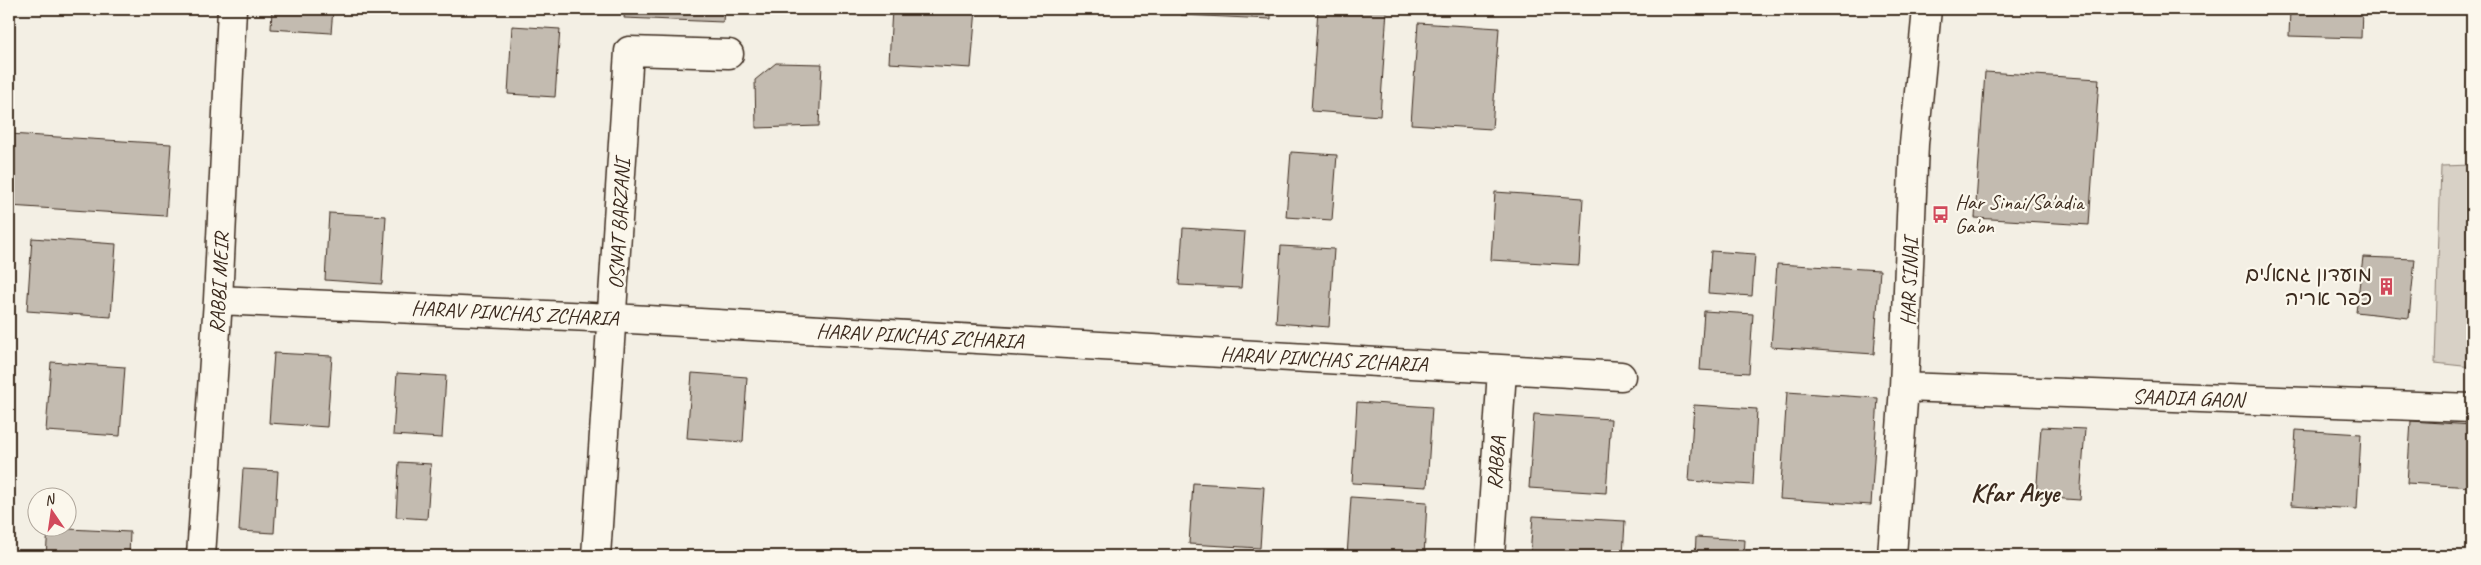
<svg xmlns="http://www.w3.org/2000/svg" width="2481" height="565" viewBox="0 0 2481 565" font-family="Caveat,'Playpen Sans Hebrew',sans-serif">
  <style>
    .green { fill: #d8d1c6; stroke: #8a7e72 }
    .building { fill: #c3bbb0; stroke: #3b2a1e }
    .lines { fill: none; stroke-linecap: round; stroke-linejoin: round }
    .street-casing { stroke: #3b2a1e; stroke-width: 31 }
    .street { stroke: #fbf7ec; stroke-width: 28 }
    .labels { text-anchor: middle; stroke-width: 4.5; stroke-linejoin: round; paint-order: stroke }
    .poi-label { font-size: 21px; fill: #3b2a1e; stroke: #fbf7ec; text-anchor: start }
    .street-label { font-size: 21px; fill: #3b2a1e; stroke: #fbf7ec }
    .district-label { font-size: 26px; font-weight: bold; fill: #3b2a1e; stroke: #fbf7ec }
  </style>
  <rect width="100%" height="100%" fill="#f3efe4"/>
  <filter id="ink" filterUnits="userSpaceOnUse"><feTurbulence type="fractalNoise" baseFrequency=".02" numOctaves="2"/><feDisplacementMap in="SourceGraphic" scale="10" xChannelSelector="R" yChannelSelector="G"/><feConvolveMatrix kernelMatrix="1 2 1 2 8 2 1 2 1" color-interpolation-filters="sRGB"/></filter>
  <g filter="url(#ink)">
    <!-- green -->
    <path class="green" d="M2472,165V367L2435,363L2441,166Z"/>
    <!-- building -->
    <path class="building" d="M272,9H333L331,33L271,29Z
      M625,9H724L723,22L624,18Z
      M797,9H858L857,15L797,11Z
      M892,9H976L971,68L889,63Z
      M1182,9H1271V19L1181,15Z
      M1318,9H1387L1380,116L1311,111Z
      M2290,9H2362L2361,38L2289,36Z
      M1418,23L1499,28L1492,129L1411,124Z
      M512,26L560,29L555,97L508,94Z
      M776,63L822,64L819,126L756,128L755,80Z
      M1985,72L2099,79L2089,225L1975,218Z
      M9,134L171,144L166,216L9,206Z
      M1291,152L1337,155L1332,220L1286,217Z
      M1495,192L1583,198L1579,265L1491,260Z
      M329,213L386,216L382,284L325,280Z
      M1183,228L1245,232L1241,288L1179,285Z
      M32,238L116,244L111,317L27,311Z
      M1281,246L1334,249L1329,327L1276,323Z
      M1711,251L1755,254L1752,296L1708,293Z
      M2363,257L2415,259L2409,318L2356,312Z
      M1777,264L1880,270L1874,354L1771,347Z
      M1704,311L1753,314L1749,373L1700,370Z
      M274,353L332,356L327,427L269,423Z
      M51,362L125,367L120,436L46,431Z
      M397,373L446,376L442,438L393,435Z
      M692,373L747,377L743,442L687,438Z
      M1787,392L1878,398L1871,505L1780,499Z
      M1357,402L1432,407L1427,487L1352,483Z
      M1694,405L1757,409L1753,485L1689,481Z
      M1534,414L1611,419L1606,493L1529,488Z
      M2411,421L2472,425V487L2407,483Z
      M2041,427L2085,429L2080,500L2036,497Z
      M2296,430L2361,434L2357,509L2291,505Z
      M399,462L431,464L427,519L396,517Z
      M243,469L278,471L274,533L239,531Z
      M1193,483L1264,487L1260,548L1189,544Z
      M1351,497L1427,502L1424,556H1347Z
      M1533,516L1625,521L1623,556H1530Z
      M48,528L130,532L129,556H46Z
      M1696,537L1745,540L1744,556H1695Z"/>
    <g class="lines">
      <defs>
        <path id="street" d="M218,300L613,318L1621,376
          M1904,387L2472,408
          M201,556L218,300L232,9
          M596,556L629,51L729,54
          M1490,556L1502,370
          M1892,556L1904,387L1914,144L1927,9"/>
      </defs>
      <!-- street casing -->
      <use href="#street" class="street-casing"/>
      <!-- street -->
      <use href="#street" class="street"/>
    </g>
  </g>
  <!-- icons -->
  <defs>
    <symbol id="bus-bare" viewBox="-9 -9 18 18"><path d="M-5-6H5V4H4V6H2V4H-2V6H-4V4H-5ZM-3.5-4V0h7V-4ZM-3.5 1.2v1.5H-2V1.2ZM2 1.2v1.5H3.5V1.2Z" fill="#d1495b" stroke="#fbf7ec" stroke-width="2.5" paint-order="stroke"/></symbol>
    <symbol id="building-bare" viewBox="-9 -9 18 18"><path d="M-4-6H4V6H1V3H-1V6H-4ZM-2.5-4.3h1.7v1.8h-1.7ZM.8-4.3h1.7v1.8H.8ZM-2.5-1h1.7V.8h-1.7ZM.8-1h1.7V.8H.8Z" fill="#d1495b" stroke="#fbf7ec" stroke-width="2.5" paint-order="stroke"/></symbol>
  </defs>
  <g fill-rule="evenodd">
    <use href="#bus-bare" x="1928" y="202" width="25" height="25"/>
    <use href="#building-bare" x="2374" y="274" width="25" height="25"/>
  </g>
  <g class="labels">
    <!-- poi labels -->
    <g class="poi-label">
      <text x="1955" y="209">Har Sinai/Sa'adia<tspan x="1955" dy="24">Ga'on</tspan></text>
      <text x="2372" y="281" text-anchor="end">מועדון גמאלים<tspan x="2372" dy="24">כפר אריה</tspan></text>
    </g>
    <!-- street labels -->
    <g class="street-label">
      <text transform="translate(619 224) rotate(-87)" y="7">OSNAT BARZANI</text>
      <text transform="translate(1909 282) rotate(-88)" y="7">HAR SINAI</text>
      <text transform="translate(219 283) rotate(-87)" y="7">RABBI MEIR</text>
      <text transform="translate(515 313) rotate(3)" y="7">HARAV PINCHAS ZCHARIA</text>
      <text transform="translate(920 336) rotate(3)" y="7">HARAV PINCHAS ZCHARIA</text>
      <text transform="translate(1324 359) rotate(3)" y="7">HARAV PINCHAS ZCHARIA</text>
      <text transform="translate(2188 398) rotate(2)" y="7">SAADIA GAON</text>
      <text transform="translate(1496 463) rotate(-86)" y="7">RABBA</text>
    </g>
    <!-- district labels -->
    <g class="district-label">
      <text x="2015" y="501">Kfar Arye</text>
    </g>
  </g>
  <!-- margin -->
  <rect width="2481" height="565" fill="none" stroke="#fbf7ec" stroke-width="30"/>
  <rect x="15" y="15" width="2451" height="535" fill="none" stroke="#3b2a1e" stroke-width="2" filter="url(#ink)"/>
  <!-- north arrow -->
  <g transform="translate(52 512) rotate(347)"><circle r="24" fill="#fbf7ec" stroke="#aea59a"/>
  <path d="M0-4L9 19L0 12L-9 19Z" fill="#d1495b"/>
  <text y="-8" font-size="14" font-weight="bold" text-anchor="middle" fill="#3b2a1e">N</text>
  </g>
</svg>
